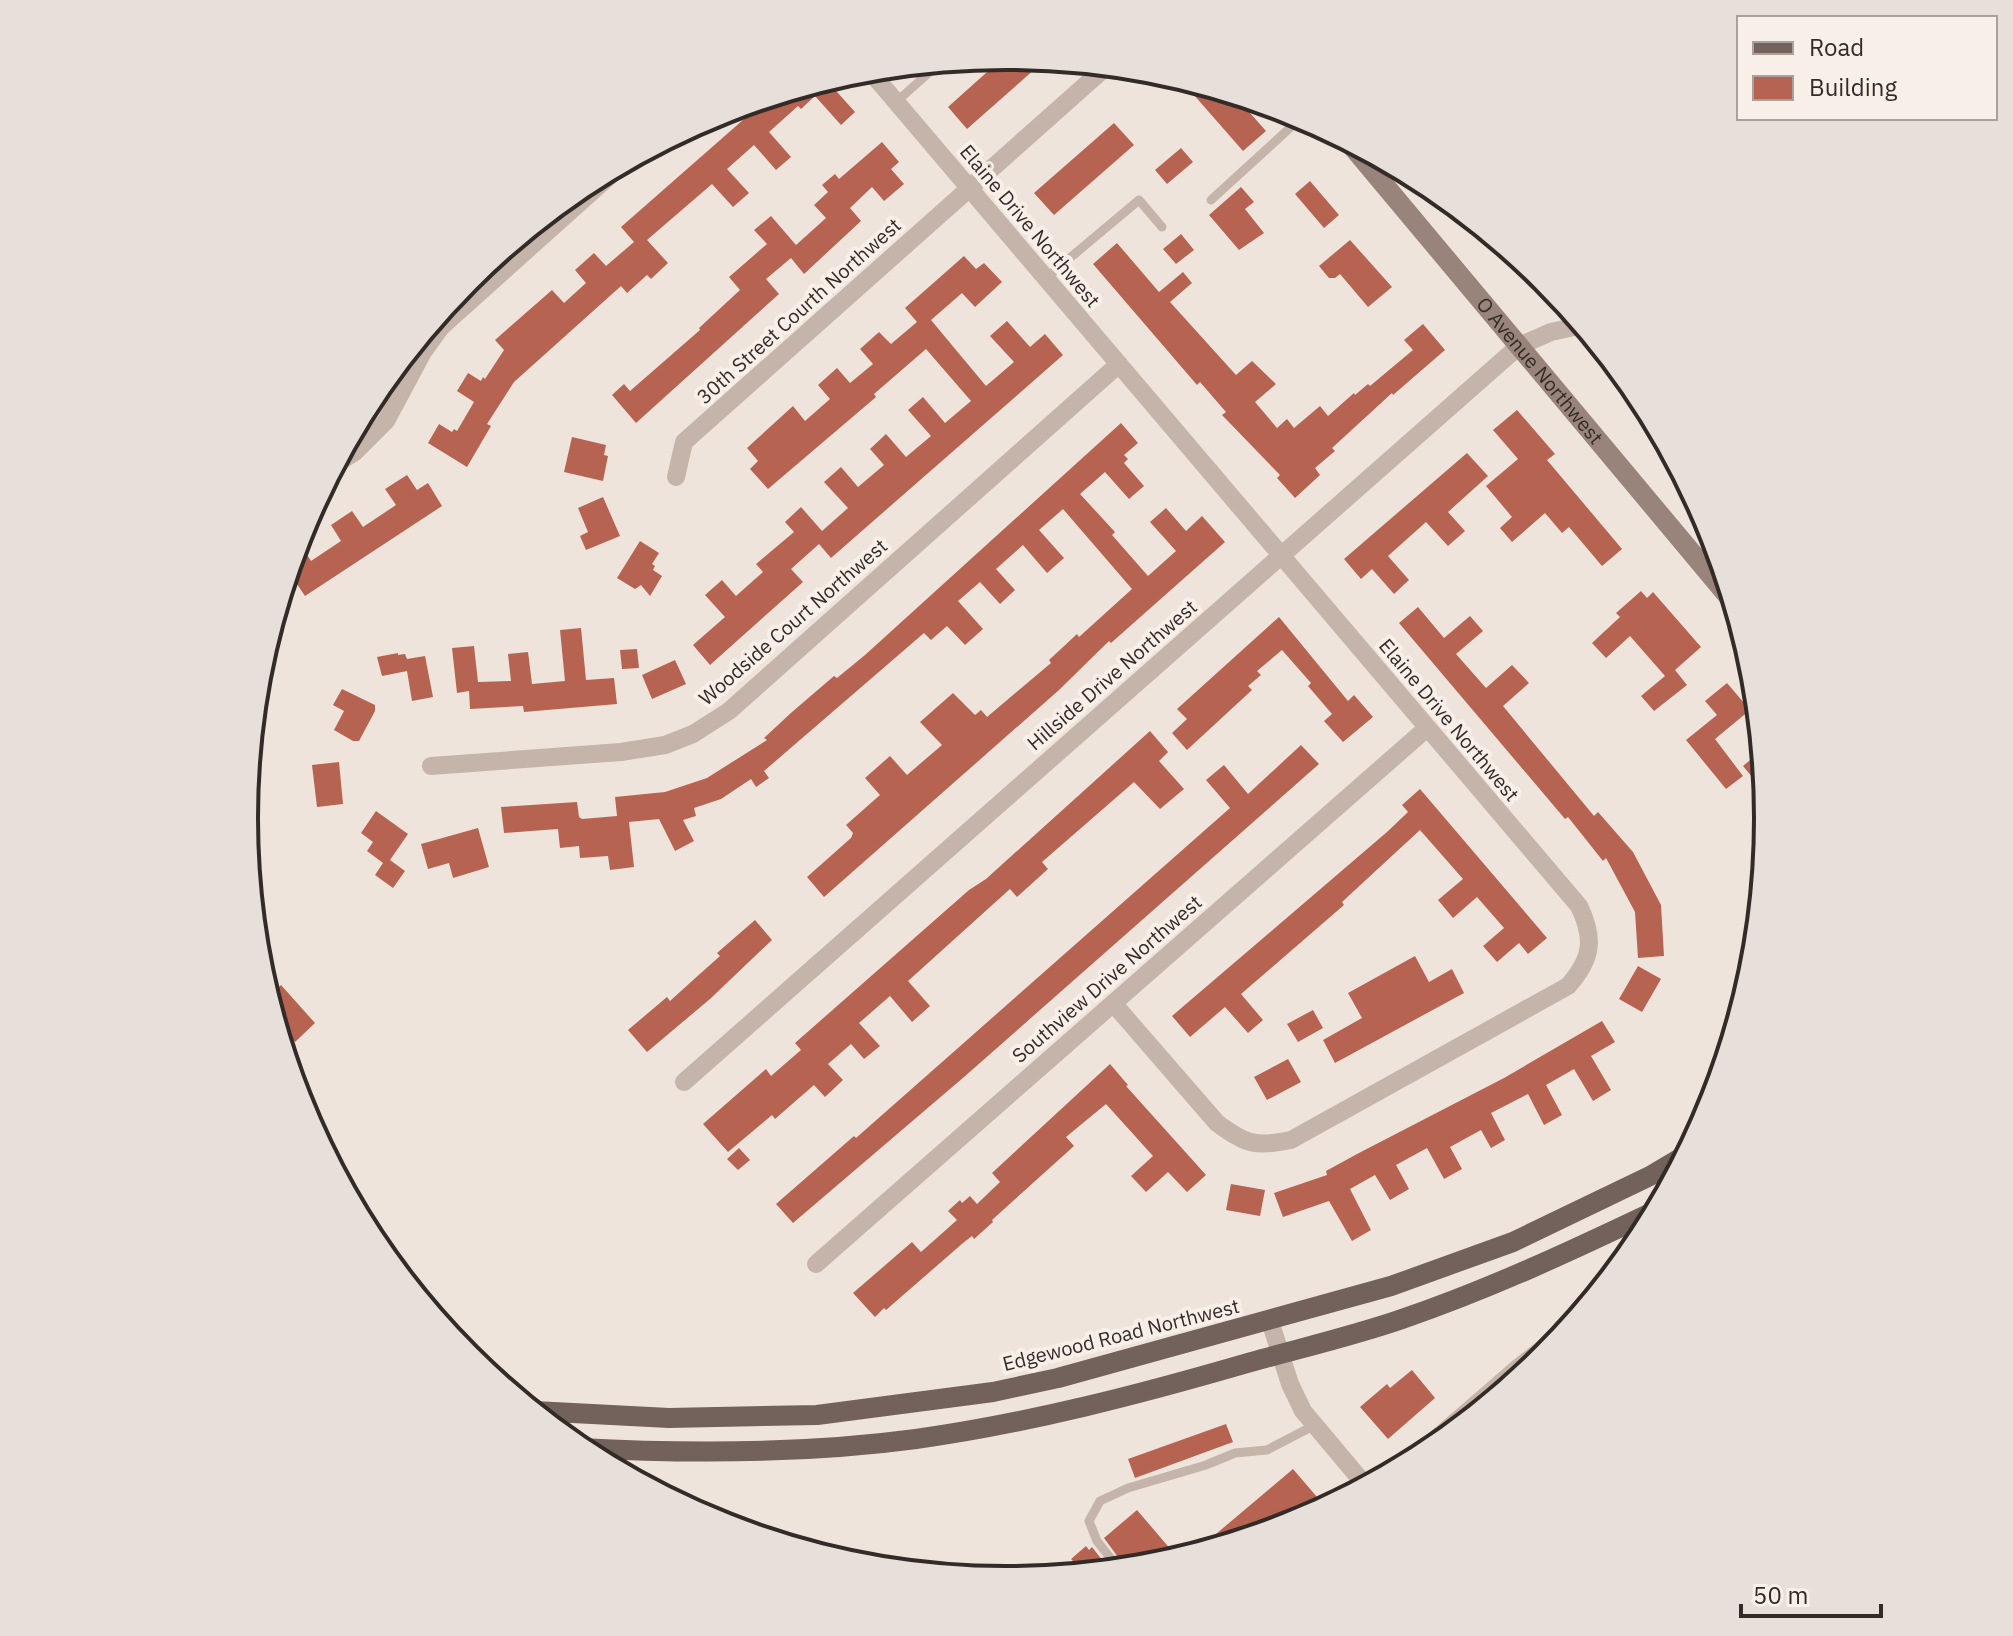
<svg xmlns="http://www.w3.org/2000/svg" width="2013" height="1636" viewBox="0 0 2013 1636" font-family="'IBM Plex Sans',sans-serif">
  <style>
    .building { fill: #b76351 }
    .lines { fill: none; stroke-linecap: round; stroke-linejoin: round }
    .lane { stroke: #c5b4a9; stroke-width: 9 }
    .street { stroke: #c5b4a9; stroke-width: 18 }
    .secondary { stroke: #98847b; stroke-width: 20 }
    .primary { stroke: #73615b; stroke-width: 20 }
    .labels { text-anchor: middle; stroke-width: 8; stroke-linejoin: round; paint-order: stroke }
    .street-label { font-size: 20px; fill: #332b28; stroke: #f7efe8 }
    .rim { fill: none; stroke: #332b28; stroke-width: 4 }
  </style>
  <rect width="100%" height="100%" fill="#efe4dc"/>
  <!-- building -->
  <path class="building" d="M1005,56L1045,60L967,129L948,107Z
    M836,77L829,83L855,112L841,125L815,96L801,109L798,106L769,132L791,157L776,170L754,145L727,169L749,193L733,207L712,184L647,240L668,263L651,279L647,275L627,293L621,286L514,382L487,424L491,426L467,467L428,443L439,424L452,432L454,429L457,431L474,402L457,391L468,373L481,381L483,377L485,379L504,350L495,340L552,290L564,303L586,283L575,270L594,253L606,266L634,242L621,227L768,98Z
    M1179,78L1234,95L1266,131L1243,151Z
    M1114,123L1134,145L1054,215L1034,193Z
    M882,142L899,162L891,169L904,184L884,201L872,187L850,208L861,221L804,274L791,258L766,279L779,294L636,423L612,395L624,384L630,391L700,330L699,328L740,290L729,277L767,244L754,230L771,216L796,245L826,218L814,205L828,192L822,185L835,174L839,179Z
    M1181,148L1193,162L1167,184L1155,170Z
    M1310,181L1339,215L1324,228L1295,194Z
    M1241,187L1254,202L1245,209L1264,233L1239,250L1209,215Z
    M1181,234L1194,250L1176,264L1163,249Z
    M1350,240L1392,287L1368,307L1340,274L1335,278H1329L1319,266Z
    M1117,243L1159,292L1183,272L1192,283L1170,302L1236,375L1252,361L1276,384L1255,402L1277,428L1287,419L1294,428L1320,406L1328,416L1354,393L1355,395L1368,384L1370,386L1413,350L1404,340L1423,324L1445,350L1393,395L1392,393L1332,448L1335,451L1315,468L1320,475L1295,498L1277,478L1280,475L1222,415L1226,412L1200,382L1197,385L1093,264Z
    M964,256L976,269L984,263L1002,282L975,307L962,293L931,320L986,386L1014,362L990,336L1007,321L1030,347L1045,334L1063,355L831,558L819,544L791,569L803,582L710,665L693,645L725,617L705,595L722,580L736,596L763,572L756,564L794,532L785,522L801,507L822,531L848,508L824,482L841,467L858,487L884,465L870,449L886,434L906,457L931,436L908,410L923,397L945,423L971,401L926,349L874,394L876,397L768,489L750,469L758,461L747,448L793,406L805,421L830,399L818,385L837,368L850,383L873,364L860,349L879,332L891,344L917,322L905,308Z
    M1517,410L1555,454L1547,460L1622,549L1602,566L1569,527L1562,533L1545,513L1512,542L1500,528L1512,517L1486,486L1518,459L1493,430Z
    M1121,423L1138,443L1124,455L1128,459L1124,463L1144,486L1129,499L1105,472L1080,494L1115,532L1112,535L1148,576L1176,551L1150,522L1166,508L1186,531L1202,516L1225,542L1111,643L1109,641L1059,690L824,897L807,877L851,838L853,833L846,825L880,795L865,778L890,756L907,775L942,745L920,722L953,693L975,715L981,710L987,717L1051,663L1049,660L1077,634L1079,637L1132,589L1063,509L1039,530L1064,558L1047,573L1023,545L996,569L1015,590L1000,604L980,582L958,601L983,629L965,645L947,626L931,640L924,633L764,771L769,778L756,787L751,779L721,799L694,808L696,816L683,820L694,841L675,851L659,819L629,822L634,867L610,870L608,856L580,858L579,846L560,848L558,829L504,833L501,807L577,802L579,817L582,819L617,816L615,797L665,792L707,778L767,740L764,738L792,712L834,676L837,678L865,655Z
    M572,437L606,445L604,455L608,456L603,481L564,472Z
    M1467,453L1488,476L1448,512L1465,531L1448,546L1426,522L1388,556L1409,580L1394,594L1372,569L1361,579L1344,559Z
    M407,475L417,490L428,483L442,506L305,596L289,572L298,541L311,561L341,541L331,525L352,511L363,527L396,505L385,489Z
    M603,497L620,536L586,550L580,536L588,532L578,508Z
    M640,541L659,553L652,564L655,566L653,570L662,576L650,596L641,585L635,589L617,578Z
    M1641,591L1647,598L1653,592L1701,647L1675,670L1687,685L1654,711L1641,696L1665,676L1630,636L1606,658L1592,643L1620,617L1616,613Z
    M1418,607L1444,638L1470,616L1483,631L1456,654L1486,688L1512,665L1529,683L1503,706L1594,816L1598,812L1633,852L1661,905L1664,956L1638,958L1635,912L1606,858L1603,861L1568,817L1565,819L1399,623Z
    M1279,617L1348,701L1354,695L1373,717L1343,742L1324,721L1332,714L1308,686L1311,683L1282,650L1257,671L1261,675L1248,686L1252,690L1187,750L1172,733L1187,719L1177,709Z
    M581,628L586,680L614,678L617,704L524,712L523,706L470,709L469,691L457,693L452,648L474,646L478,682L511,681L508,654L528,652L532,684L565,681L560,630Z
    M637,649L639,668L622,669L620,650Z
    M398,653V655L405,654L407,659L425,656L433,697L412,701L407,671L382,676L377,657Z
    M675,660L686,684L652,699L642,675Z
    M1727,683L1750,710L1715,739L1743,776L1726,789L1686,740L1717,715L1705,701Z
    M342,689L375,705V711L359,741H353L334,730L344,711L333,705Z
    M1150,731L1168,752L1159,761L1184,789L1160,809L1134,782L1042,862L1048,869L1017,897L1010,889L908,981L930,1006L912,1022L890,996L859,1023L880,1046L864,1059L851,1044L828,1064L843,1080L825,1097L814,1085L775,1119L772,1115L728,1152L703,1124L766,1069L771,1076L801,1050L795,1043L969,890L986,879Z
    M1301,745L1319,764L964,1077L793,1223L776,1204L854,1136L856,1138L1230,808L1206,780L1224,765L1248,794Z
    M1762,750L1766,794L1743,766Z
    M339,762L343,804L317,807L312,765Z
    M1420,789L1547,938L1528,954L1519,943L1497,962L1483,946L1504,928L1477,897L1453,918L1438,900L1463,879L1420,830L1342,902L1344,905L1241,994L1263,1020L1248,1033L1225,1007L1190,1037L1172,1016L1387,832L1408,812L1402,805Z
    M376,811L408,834L390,860L405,871L393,888L375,875L383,863L367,851L373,842L361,833Z
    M478,828L489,867L453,878L449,863L428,869L421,844Z
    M755,920L772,940L710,999L647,1052L628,1030L667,997L670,1001L692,981L720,956L717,953Z
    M1415,956L1429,982L1452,969L1464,993L1335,1063L1323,1040L1362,1018L1348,993Z
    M1638,966L1661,979L1642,1012L1619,999Z
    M275,983L279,987L281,985L315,1023L295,1042L290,1036L282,1043L266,991Z
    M1313,1010L1323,1028L1298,1042L1287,1024Z
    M1602,1021L1615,1042L1591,1056L1611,1090L1593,1101L1574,1069L1546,1085L1562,1115L1544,1125L1528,1094L1491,1113L1505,1140L1491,1148L1481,1130L1450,1147L1462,1169L1444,1179L1427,1148L1396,1165L1409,1189L1390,1200L1375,1175L1350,1189L1371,1230L1352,1241L1329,1201L1283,1217L1274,1193L1327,1175L1326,1171L1357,1154L1504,1078Z
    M1288,1059L1301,1082L1267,1100L1254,1077Z
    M1110,1064L1128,1085L1126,1086L1206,1175L1187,1192L1168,1172L1146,1192L1131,1176L1153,1156L1106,1104L1066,1137L1074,1146L992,1220L993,1222L974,1239L972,1236L963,1243L886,1310L884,1308L875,1317L853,1293L912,1242L921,1252L957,1220L948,1211L960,1200L962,1203L970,1196L977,1204L1000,1182L992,1173Z
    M739,1148L750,1160L738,1170L727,1159Z
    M1231,1184L1265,1190L1260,1216L1226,1210Z
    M1412,1370L1435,1398L1388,1439L1360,1407L1387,1384L1390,1388Z
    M1226,1424L1233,1442L1135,1478L1128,1459Z
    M1293,1469L1317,1497L1282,1527L1225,1544L1216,1534Z
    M1137,1510L1178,1558L1155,1565L1126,1568L1104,1538Z
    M1086,1546L1089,1550L1092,1547L1110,1570L1083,1572L1071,1559Z"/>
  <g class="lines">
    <!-- lane -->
    <path class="lane" d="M896,102L941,62
      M1211,200L1303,116
      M1046,278L1139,200L1162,227
      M1119,1569L1097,1541L1089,1521L1100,1501L1128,1488L1206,1465L1235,1453L1267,1450L1315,1425"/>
    <!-- street -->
    <path class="street" d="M869,70L1579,906C1595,939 1592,959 1568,986L1291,1140C1257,1147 1246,1145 1217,1123L1113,1003
      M336,464L355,452L386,421L423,352L441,327L625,162
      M676,477L684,442L1107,66
      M431,766L621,752L665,745L693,734L729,711L1119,364
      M684,1082L1519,346L1551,332L1583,325
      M816,1264L1427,728
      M1270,1321L1290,1384L1303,1411L1366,1486
      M1408,1463L1519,1367L1568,1329"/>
    <!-- secondary -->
    <path class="secondary" id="s1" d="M1346,139L1733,602"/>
    <!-- primary -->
    <path class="primary" d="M534,1411L669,1418L817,1415L993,1392L1058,1378L1391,1286L1513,1242L1650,1176L1687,1154
      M579,1448C691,1454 804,1454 916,1439C1030,1423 1141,1394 1251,1362C1301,1348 1353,1336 1402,1319C1490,1289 1573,1250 1657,1210"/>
  </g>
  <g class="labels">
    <!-- street labels -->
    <g class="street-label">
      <text transform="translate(1030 226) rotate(50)" y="7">Elaine Drive Northwest</text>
      <text transform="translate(799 311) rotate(-42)" y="7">30th Street Courth Northwest</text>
      <text dy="7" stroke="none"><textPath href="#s1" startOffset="302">O Avenue Northwest</textPath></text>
      <text transform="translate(793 622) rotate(-41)" y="7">Woodside Court Northwest</text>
      <text transform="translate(1112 675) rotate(-41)" y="7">Hillside Drive Northwest</text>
      <text transform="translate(1449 720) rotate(50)" y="7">Elaine Drive Northwest</text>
      <text transform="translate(1107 979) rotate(-41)" y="7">Southview Drive Northwest</text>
      <text transform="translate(1121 1335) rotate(-14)" y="7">Edgewood Road Northwest</text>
    </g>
  </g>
  <!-- crop -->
  <path d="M0 0H2013V1636H0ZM258 818a748 748 0 1 1 1496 0a748 748 0 1 1-1496 0Z" fill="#e7dfd9" fill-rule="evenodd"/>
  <path class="rim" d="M258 818a748 748 0 1 1 1496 0a748 748 0 1 1-1496 0Z"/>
  <!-- legend -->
  <rect x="1737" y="16" width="260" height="104" fill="#f7efe8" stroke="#a9a19b" stroke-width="2"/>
  <rect x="1753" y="42" width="40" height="12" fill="#73615b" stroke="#a9a19b" stroke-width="2"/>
  <text x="1809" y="56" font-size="24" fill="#332b28">Road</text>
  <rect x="1753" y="76" width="40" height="24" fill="#b76351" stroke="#a9a19b" stroke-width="2"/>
  <text x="1809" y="96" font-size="24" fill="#332b28">Building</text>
  <!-- scale -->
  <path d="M1741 1604v12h140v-12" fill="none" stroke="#332b28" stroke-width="4"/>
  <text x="1753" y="1604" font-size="24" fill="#332b28" stroke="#f7efe8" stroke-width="6" paint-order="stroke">50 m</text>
</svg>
